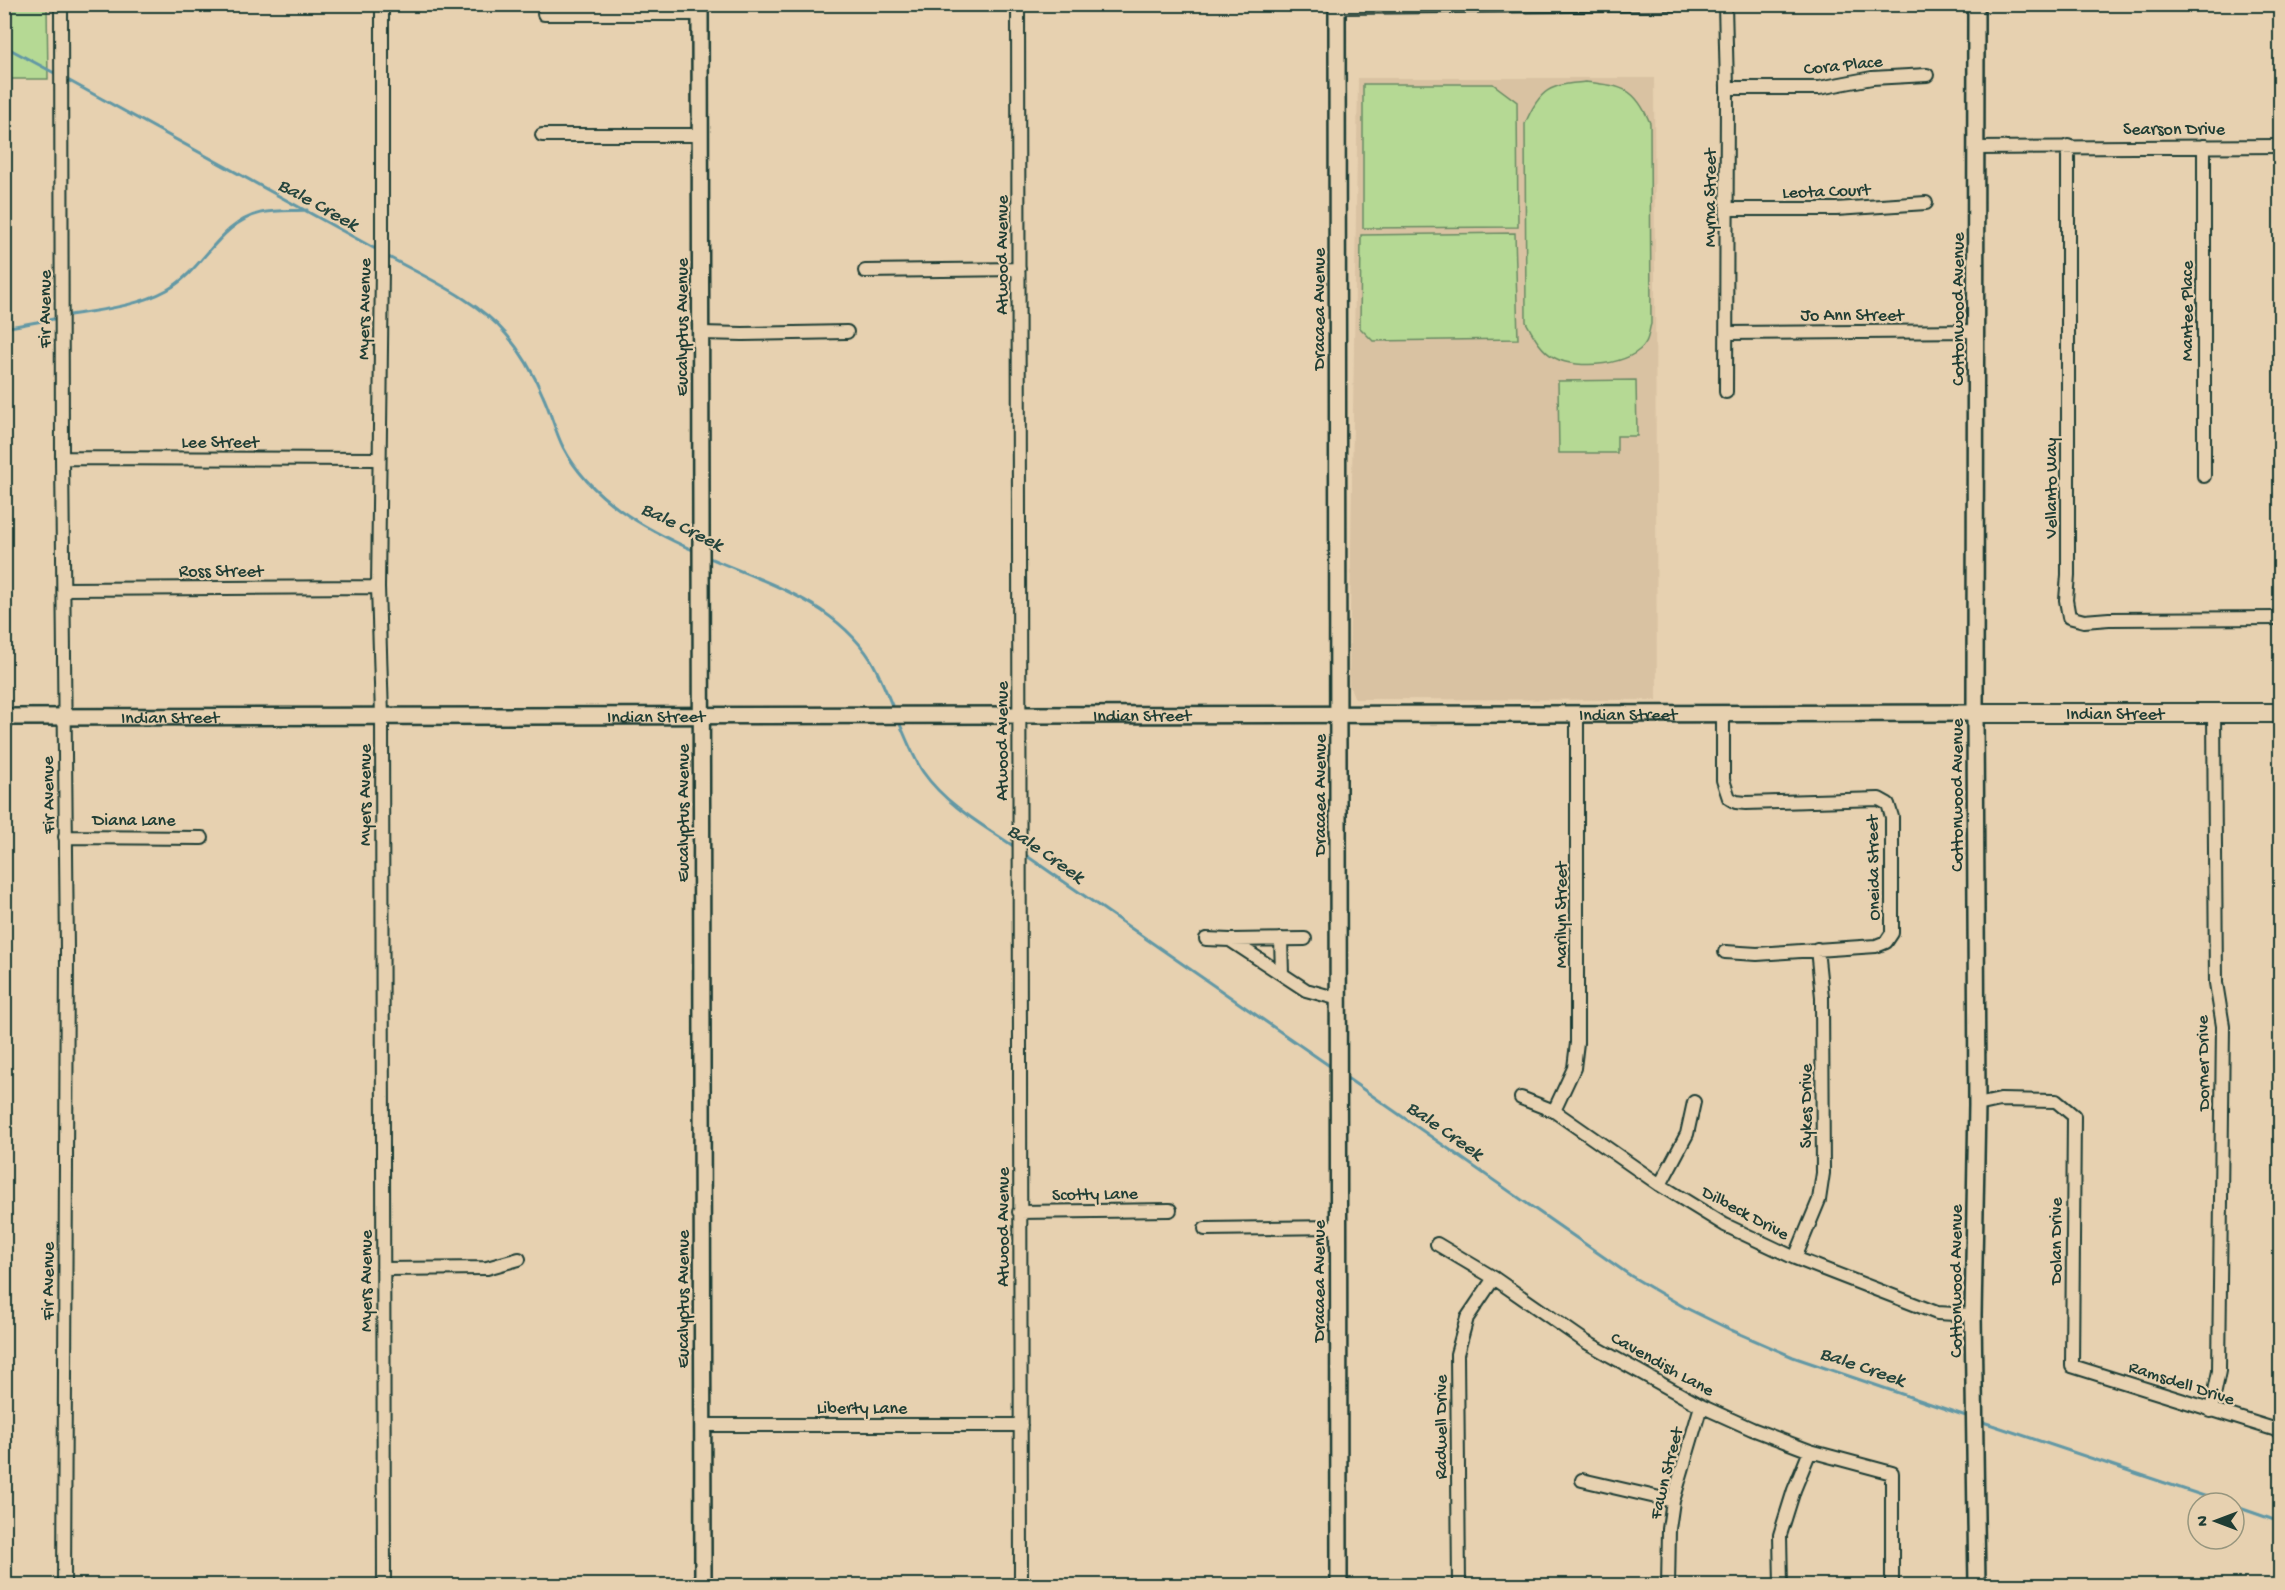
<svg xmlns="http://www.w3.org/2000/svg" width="2285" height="1590" viewBox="0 0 2285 1590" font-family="'Gochi Hand',sans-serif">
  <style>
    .built { fill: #d9c2a2 }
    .green { fill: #b5d994; stroke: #6a8b64; stroke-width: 1.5 }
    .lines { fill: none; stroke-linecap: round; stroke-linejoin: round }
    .stream { stroke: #6298a5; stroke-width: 3 }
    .minor-casing { stroke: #1f3d34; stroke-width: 16 }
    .tertiary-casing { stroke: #1f3d34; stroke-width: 20 }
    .secondary-casing { stroke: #1f3d34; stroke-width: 22 }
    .minor { stroke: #e7d1b0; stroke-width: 12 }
    .tertiary { stroke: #e7d1b0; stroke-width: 15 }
    .secondary { stroke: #e7d1b0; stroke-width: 18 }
    .labels { text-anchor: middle; stroke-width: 4.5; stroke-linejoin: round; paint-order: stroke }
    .street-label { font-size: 18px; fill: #1f3d34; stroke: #e7d1b0 }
    .water-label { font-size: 20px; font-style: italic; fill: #25453d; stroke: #e7d1b0 }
  </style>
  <rect width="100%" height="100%" fill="#e7d1b0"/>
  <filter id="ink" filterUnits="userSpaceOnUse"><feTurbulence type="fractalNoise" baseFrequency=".0167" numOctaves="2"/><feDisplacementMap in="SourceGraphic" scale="12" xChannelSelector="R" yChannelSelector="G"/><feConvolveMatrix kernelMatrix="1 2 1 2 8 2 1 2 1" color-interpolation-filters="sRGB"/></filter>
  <g filter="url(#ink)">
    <!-- built -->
    <path class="built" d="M1358,78H1654L1657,700L1355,699L1349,685Z"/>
    <!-- green -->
    <path class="green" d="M4,5H47L48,79H5Z
      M1586,82C1622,86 1635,87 1650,123L1651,324C1649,329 1649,337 1646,342C1633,366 1577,370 1555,358C1541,351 1533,335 1526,322L1525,124C1540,88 1550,85 1586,82Z
      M1363,84H1493L1517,102L1518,227L1363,228Z
      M1515,233L1518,339L1373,341L1360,328L1361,235Z
      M1636,380L1637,436H1617V453H1559L1558,381Z"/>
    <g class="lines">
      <!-- stream -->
      <path class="stream" d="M4,46L58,75
        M64,78L379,251
        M385,255C423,276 478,300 506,334C522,353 534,374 543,396C551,413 555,431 563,447C590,499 645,529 697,552
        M65,316C99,310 136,307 167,290C204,270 218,223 261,213C276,210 293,211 307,210
        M4,328L59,318
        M705,556C766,583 833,601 871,660C880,675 887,694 894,710
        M899,722C906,738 913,757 923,772C946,805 984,826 1016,848
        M1024,854L1334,1069
        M1344,1076L1631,1276L1684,1307L1731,1330L1793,1357L1969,1417
        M1980,1421L2225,1503
        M2234,1506L2280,1522"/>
      <defs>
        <path id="minor" d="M61,4L62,458L67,951L64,1586
          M382,4V267L378,587L382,716L384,1586
          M1018,4L1021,1586
          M1725,4L1727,88L1726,392
          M2077,4H2088
          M1337,7L1683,4
          M544,14H700
          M1727,88H1819L1872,78L1927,75
          M542,135H700
          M2068,146V575L2066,600L2069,617L2084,621L2109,619L2280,618
          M2204,146V476
          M1977,148L2280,146
          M1727,209H1836L1926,203
          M865,271L1019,269
          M701,333L743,334L847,332
          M1727,333L1977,331
          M62,458L379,459
          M64,589L378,587
          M1723,713V780L1729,798L1736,802L1746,803L1879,799L1888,804L1892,817V933L1886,942L1876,946L1757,954L1725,952
          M65,837L202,838
          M1206,939L1230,940L1306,990L1339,999
          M1281,939L1282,974
          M1231,940L1305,939
          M1521,1098L1554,1111L1660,1185L1725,1225L1795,1258L1937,1313L1973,1315
          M1977,1105L2000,1100L2056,1101L2074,1116L2072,1366L2280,1431
          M1554,1111L1574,1068L1577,1043V714
          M1660,1185L1687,1134L1694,1102
          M1019,1212L1170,1210
          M1205,1229L1337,1227
          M1437,1244L1494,1278L1586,1342L1701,1406L1752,1429L1810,1451L1892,1473V1586
          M1795,1258L1819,1200L1823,1173L1822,997L1817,949
          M383,1269L487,1268L519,1259
          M2211,1411L2219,1371L2223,1026L2216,983L2214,713
          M702,1425H1021
          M1582,1480L1673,1501
          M1459,1586L1457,1354L1467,1318L1494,1278
          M1668,1586L1669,1529L1673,1501L1701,1406
          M1781,1586L1780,1535L1794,1490L1810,1451"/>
        <g id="tertiary">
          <path d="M700,4L703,1586"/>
          <path d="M1337,4L1339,1586"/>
          <path d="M1976,4L1975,713L1977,1105L1973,1315L1977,1586"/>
          <path id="s1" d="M4,717L1975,713"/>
        </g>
        <g id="secondary">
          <path id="s2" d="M1975,713H2280"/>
        </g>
      </defs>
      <!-- minor casing -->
      <use href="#minor" class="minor-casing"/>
      <!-- tertiary casing -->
      <use href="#tertiary" class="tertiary-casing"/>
      <!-- secondary casing -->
      <use href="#secondary" class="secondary-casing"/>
      <!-- minor -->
      <use href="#minor" class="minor"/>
      <!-- tertiary -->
      <use href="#tertiary" class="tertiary"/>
      <!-- secondary -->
      <use href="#secondary" class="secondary"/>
    </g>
  </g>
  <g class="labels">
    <!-- street labels -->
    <g class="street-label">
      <text transform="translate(1843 64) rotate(-6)" y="6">Cora Place</text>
      <text x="2174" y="134">Searson Drive</text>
      <text transform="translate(1826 190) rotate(-2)" y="6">Leota Court</text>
      <text transform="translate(1709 198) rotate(-90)" y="6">Myrna Street</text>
      <text transform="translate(1001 255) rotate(-90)" y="6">Atwood Avenue</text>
      <text transform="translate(44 309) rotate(-90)" y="6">Fir Avenue</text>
      <text transform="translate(363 309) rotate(-89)" y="6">Myers Avenue</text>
      <text transform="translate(1318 309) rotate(-90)" y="6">Dracaea Avenue</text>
      <text transform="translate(1957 309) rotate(-90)" y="6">Cottonwood Avenue</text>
      <text transform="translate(2186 311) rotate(-90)" y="6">Mantee Place</text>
      <text x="1852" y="320">Jo Ann Street</text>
      <text transform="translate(681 327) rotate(-90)" y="6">Eucalyptus Avenue</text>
      <text x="220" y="447">Lee Street</text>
      <text transform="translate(2050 488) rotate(-90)" y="6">Vellanto Way</text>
      <text x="221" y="576">Ross Street</text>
      <text dy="6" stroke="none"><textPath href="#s2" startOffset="140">Indian Street</textPath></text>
      <text dy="6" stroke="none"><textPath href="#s1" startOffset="1138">Indian Street</textPath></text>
      <text dy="6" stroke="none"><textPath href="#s1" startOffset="1624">Indian Street</textPath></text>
      <text dy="6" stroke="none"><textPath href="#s1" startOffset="166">Indian Street</textPath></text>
      <text dy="6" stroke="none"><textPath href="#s1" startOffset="652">Indian Street</textPath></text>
      <text transform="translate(1001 741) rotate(-90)" y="6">Atwood Avenue</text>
      <text transform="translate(47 795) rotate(-91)" y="6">Fir Avenue</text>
      <text transform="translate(364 795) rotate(-90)" y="6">Myers Avenue</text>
      <text transform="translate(1319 795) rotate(-90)" y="6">Dracaea Avenue</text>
      <text transform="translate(1956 795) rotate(-90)" y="6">Cottonwood Avenue</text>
      <text transform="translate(682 813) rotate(-90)" y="6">Eucalyptus Avenue</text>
      <text x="134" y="825">Diana Lane</text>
      <text transform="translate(1872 868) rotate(-91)" y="6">Oneida Street</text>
      <text transform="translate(1560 915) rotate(-90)" y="6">Marilyn Street</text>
      <text transform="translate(2202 1063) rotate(-91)" y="6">Dorner Drive</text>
      <text transform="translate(1805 1106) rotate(-90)" y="6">Sykes Drive</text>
      <text transform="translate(1095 1193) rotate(-1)" y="6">Scotty Lane</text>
      <text transform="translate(1746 1212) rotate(28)" y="6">Dilbeck Drive</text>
      <text transform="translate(1002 1227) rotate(-90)" y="6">Atwood Avenue</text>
      <text transform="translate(2055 1241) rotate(-90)" y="6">Dolan Drive</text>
      <text transform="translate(47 1281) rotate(-90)" y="6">Fir Avenue</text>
      <text transform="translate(365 1281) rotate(-90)" y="6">Myers Avenue</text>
      <text transform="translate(1318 1281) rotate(-90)" y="6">Dracaea Avenue</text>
      <text transform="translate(1955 1281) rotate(-90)" y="6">Cottonwood Avenue</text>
      <text transform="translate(682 1299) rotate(-90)" y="6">Eucalyptus Avenue</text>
      <text transform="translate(1663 1363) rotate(29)" y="6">Cavendish Lane</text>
      <text transform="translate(2182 1382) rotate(18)" y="6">Ramsdell Drive</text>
      <text x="862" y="1413">Liberty Lane</text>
      <text transform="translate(1440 1427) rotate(-90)" y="6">Radwell Drive</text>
      <text transform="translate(1665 1473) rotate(-76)" y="6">Fawn Street</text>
    </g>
    <!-- water labels -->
    <g class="water-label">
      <text transform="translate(319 203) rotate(29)" y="7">Bale Creek</text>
      <text transform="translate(683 525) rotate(26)" y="7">Bale Creek</text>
      <text transform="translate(1047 852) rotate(35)" y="7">Bale Creek</text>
      <text transform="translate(1446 1129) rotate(35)" y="7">Bale Creek</text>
      <text transform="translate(1863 1365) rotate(19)" y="7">Bale Creek</text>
    </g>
  </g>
  <!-- margin -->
  <rect width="2285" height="1590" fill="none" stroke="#e7d1b0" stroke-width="24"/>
  <rect x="12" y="12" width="2261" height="1566" fill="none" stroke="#1f3d34" stroke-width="2" filter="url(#ink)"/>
  <!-- north arrow -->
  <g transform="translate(2216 1521) rotate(270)"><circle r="28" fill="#e7d1b0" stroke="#97967e" stroke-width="1.5"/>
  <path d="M0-4.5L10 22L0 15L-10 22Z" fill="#1f3d34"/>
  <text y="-9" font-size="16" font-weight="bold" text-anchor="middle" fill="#1f3d34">N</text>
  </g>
</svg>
